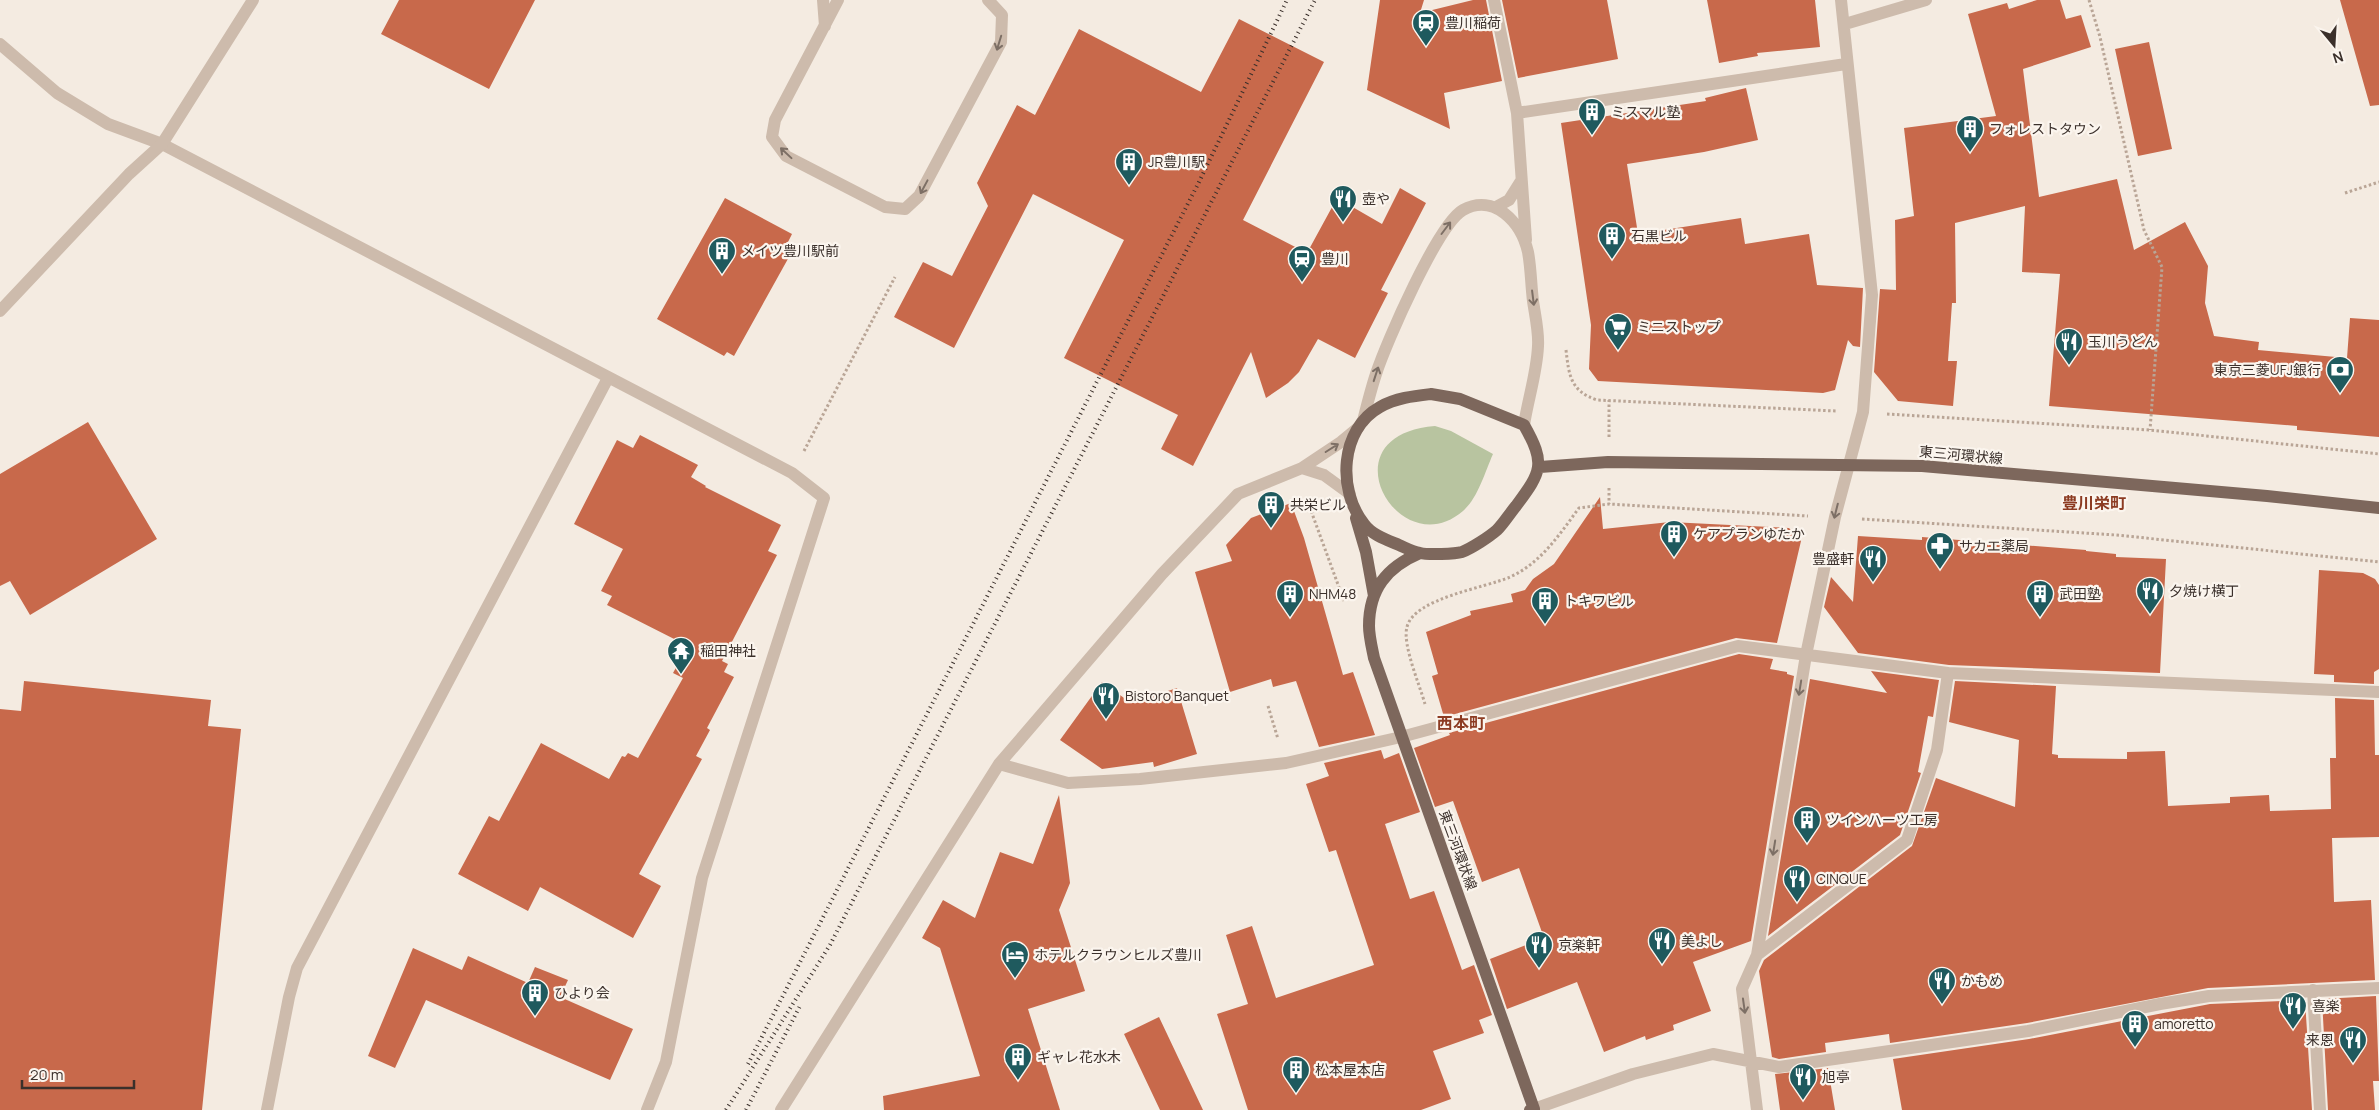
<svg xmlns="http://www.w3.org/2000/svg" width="2379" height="1110" viewBox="0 0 2379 1110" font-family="Manrope,'Noto Sans JP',sans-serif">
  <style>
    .green { fill: #b8c4a0 }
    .building { fill: #c8694b }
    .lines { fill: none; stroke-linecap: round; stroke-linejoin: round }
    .path { stroke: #b9a596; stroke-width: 3; stroke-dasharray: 2.5 2.5; stroke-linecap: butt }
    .minor { stroke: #cdbbac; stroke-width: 12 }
    .tertiary { stroke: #cdbbac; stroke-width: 12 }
    .primary { stroke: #7d675c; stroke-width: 12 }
    .rail { stroke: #3b302b; stroke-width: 4; stroke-dasharray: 1 4; stroke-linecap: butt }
    .oneway { stroke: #7d6f65 }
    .labels { text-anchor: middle; stroke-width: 4.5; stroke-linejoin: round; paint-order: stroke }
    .poi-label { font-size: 14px; fill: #3b302b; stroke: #fbf5ee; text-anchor: start }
    .street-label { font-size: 14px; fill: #3b302b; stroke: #fbf5ee }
    .quarter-label { font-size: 16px; font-weight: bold; fill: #8c3b22; stroke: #fbf5ee }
  </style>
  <rect width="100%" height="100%" fill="#f4ebe1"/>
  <!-- green -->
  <path class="green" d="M1435,426L1451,431L1493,454C1485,472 1478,498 1463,511C1399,566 1323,435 1435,426Z"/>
  <!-- building -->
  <path class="building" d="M399,0H535L489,89L381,34Z
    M1380,0H1424L1420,13L1473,0H1486L1502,81L1444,93L1450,129L1367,90Z
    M1502,0H1607L1618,59L1518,78Z
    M1707,0H1815L1820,47L1757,53L1758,56L1719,63Z
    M2037,0H2060L2066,19L2081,15L2091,47L2023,69L2039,197L2117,179L2134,250L2185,222L2208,266L2205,303L2214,336L2259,342L2258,350L2347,358L2350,318L2379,320V437L2297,430V426L2049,406L2060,274L2022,272L2025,206L1955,223L1956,303H1952L1948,361H1957L1953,406L1898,401L1874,372L1880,289L1896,290L1895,220L1914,216L1904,128L1996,116L1968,14L2007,3L2009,9Z
    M2340,0H2379V105L2370,106Z
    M1239,19L1324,62L1243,220L1307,253L1337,198L1382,224L1400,188L1426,203L1381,290L1388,293L1355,358L1318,339L1299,372L1288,383L1266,398L1251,352L1193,466L1161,449L1178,415L1064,358L1124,240L1033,194L954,348L894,317L923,262L952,276L988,206L977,183L1017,105L1035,115L1079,29L1201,92Z
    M2149,42L2172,149L2138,156L2115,49Z
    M1746,88L1758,140L1704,152L1627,164L1638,234L1741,218L1745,244L1809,234L1817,285L1863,288L1860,347L1853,346L1848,340L1835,390L1823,393L1598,381L1589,369L1591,325L1561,123L1706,101L1705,98Z
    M725,198L792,234L787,244L794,248L734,356L727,352L724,356L657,319Z
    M88,422L157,539L30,615L10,581L0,586V474Z
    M640,435L698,465L691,477L706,486L705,487L781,525L768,551L777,555L722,661L728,664L724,672L734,677L707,728L710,730L696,756L702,759L639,874L661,886L633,938L540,887L528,911L458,874L489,816L499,821L541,743L609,779L622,756L625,757L628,753L638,758L683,678L673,673L688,646L607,605L612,596L601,591L623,549L574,524L617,440L633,448Z
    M1600,497L1603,529L1670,522L1789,528L1801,541L1777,643L1736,638L1444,717L1432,676L1438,674L1426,632L1471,615L1470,611L1513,602L1511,594L1525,590L1533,579L1554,564Z
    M1291,503L1304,538L1343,675L1353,672L1375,735L1319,747L1296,681L1273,687L1271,679L1230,692L1195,572L1232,561L1226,545L1251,518Z
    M1858,536L1922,540V537L2086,550V551L2116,554V557L2166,559L2160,673L1949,665L1858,653L1824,607L1831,577L1853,602Z
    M2319,570L2363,573L2375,579L2379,585V669L2374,672V684L2334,682V675L2314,674Z
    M1739,654L1773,659L1770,669L1787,672V674L1794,676L1751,941L1693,962L1711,1011L1673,1025L1674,1030L1646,1040L1645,1036L1604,1052L1577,982L1507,1009L1490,959L1544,938L1519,868L1482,882L1453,801L1435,807L1414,748L1450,735L1449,733Z
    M1871,671L1939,680L1933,717L1928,716L1918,772L1921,773L1900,835L1768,936L1810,679L1887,693Z
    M24,681L211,700L208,726L241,729L202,1110H0V709L21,711Z
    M1955,681L2056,686L2052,754L2058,755V758L2127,759V752L2165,751L2168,806L2230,803V797L2269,795L2270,811L2331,809L2330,758H2336L2335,698L2374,700L2375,755H2379V837L2332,838L2334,902L2371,900L2375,980L2208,988L2027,1023L1890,1043L1889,1034L1825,1043L1826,1052L1779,1059L1772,1057L1759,971L1764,960L1912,846L1936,778L2015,807L2019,740L1949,722Z
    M1102,682L1131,703L1177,688L1197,754L1154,767L1153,762L1102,769L1060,740Z
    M1381,750L1384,759L1399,753L1420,812L1385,824L1410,899L1434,891L1462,970L1474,965L1492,1015L1479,1020L1484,1033L1433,1051L1451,1099L1421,1110H1248L1217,1014L1248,1004L1226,935L1252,926L1276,998L1374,965L1336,850L1329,852L1306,784L1329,776L1324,763Z
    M1059,795L1070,883L1059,910L1085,991L1028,1009L1060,1110H884L883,1096L980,1076L940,948L922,938L943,900L975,918L1000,852L1033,864Z
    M413,948L462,970L468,956L528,983L535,967L568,980L560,997L633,1029L610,1080L426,1000L395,1068L368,1056Z
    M2376,996L2379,1081H2373L2375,1110H2328L2322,999Z
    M2305,1000L2312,1110H1902L1893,1059L2029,1039L2210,1004Z
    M1159,1017L1203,1110H1160L1124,1034Z
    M1828,1068L1835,1110H1780L1775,1074Z"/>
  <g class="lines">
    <!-- path -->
    <path class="path" d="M2089,0L2100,37L2144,230L2162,267L2150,430
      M2345,193L2379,182
      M1566,350C1569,375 1570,391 1597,400L1836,411
      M1887,414L2150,430L2379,454
      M1609,437V400
      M804,451L895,277
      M1609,488V504
      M1306,497L1344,601
      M1862,519L2116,535L2379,562
      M1425,704C1420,686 1402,644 1407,627C1414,598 1485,588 1510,577C1541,563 1559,535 1579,508L1609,504L1808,516
      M1268,706L1278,739"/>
    <!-- minor -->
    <path class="minor" d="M823,0L825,26
      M838,0L775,120L772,137L786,156L885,207L905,209L919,196L1001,42L1002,15L988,0
      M1494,0L1517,113L1526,240
      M1845,24L1926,0
      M0,44L57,93L108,124L162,144L792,473L824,498L702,878L666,1062L647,1110
      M1517,113L1846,64
      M1496,207L1509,200L1521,181
      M1363,421C1367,405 1371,389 1376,374C1386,343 1438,224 1463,210C1494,193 1521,222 1528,252C1531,268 1531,285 1533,301C1535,315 1539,332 1538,346C1537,372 1528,399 1524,425
      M1302,468L1324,475L1350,494
      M999,764L1068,783L1140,779L1286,763L1401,737L1738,646L1948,673L2379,692
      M1757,955L1907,840L1937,750L1948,673
      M2313,990L2320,1110
      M1534,1109L1633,1074L1713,1054L1779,1067L2028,1031L2160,1004L2209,996L2379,988
      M267,1110L289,997L297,968L608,378
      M781,1110L999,764L1162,574L1238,494L1302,468L1341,442L1358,428
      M1757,1110L1742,989L1757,955L1806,655L1835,517L1863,412L1872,295L1841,0"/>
    <!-- tertiary -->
    <path class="tertiary" d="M0,311L129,174L162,144L253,0"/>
    <!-- primary -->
    <path class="primary" d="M1431,394L1460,399L1524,425C1546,464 1542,471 1516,506C1510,513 1504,523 1497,530C1489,537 1472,548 1462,552C1455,554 1428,555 1420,553C1413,552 1406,548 1399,545C1387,540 1372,535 1364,524C1337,490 1340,429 1380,407C1396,398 1414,396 1431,394Z
      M1540,467L1608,462L1922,466L2267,496L2379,508
      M1356,518L1366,552L1374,596
      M1420,553C1387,567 1369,589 1369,626C1369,636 1372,648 1374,658L1534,1109L1530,1110"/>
    <!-- rail -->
    <path class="rail" d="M748,1064L1199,182L1287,0
      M726,1110L830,945L1315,0
      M746,1110L800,1006"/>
  </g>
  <!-- one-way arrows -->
  <defs><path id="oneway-shaft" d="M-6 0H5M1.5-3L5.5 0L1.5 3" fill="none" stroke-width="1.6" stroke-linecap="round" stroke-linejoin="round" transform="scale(1.25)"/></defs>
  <g class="oneway">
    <use href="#oneway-shaft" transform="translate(999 43) rotate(107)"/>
    <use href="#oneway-shaft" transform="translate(786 153) rotate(-137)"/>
    <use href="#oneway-shaft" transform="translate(924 187) rotate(118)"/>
    <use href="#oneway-shaft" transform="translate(1446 228) rotate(-53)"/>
    <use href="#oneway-shaft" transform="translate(1533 298) rotate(83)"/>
    <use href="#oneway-shaft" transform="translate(1376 374) rotate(-72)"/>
    <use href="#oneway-shaft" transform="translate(1332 448) rotate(-32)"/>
    <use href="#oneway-shaft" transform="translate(1836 511) rotate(104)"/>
    <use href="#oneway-shaft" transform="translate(1800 688) rotate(99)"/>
    <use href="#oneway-shaft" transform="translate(1774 848) rotate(99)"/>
    <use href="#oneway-shaft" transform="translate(1744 1006) rotate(82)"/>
  </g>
  <!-- icons -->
  <defs>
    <symbol id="station-pin" viewBox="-11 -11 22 30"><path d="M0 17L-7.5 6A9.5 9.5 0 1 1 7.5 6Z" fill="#1f5a5e" stroke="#fbf5ee"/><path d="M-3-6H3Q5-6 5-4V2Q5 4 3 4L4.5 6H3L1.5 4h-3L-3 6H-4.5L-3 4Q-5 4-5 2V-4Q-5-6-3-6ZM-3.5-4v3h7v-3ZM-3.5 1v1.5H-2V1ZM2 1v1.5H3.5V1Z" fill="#fff"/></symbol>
    <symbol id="building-pin" viewBox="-11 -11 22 30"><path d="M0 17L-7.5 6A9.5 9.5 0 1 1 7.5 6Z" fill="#1f5a5e" stroke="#fbf5ee"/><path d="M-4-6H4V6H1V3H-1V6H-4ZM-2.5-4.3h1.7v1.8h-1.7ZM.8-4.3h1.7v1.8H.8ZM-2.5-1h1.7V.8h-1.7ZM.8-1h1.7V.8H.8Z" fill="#fff"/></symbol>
    <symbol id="restaurant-pin" viewBox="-11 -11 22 30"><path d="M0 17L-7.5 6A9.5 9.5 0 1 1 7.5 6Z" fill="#1f5a5e" stroke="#fbf5ee"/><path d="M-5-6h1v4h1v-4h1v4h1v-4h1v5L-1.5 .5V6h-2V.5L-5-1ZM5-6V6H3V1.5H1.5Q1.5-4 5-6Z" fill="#fff"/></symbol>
    <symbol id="supermarket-pin" viewBox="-11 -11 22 30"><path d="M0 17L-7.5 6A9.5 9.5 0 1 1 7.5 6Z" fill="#1f5a5e" stroke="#fbf5ee"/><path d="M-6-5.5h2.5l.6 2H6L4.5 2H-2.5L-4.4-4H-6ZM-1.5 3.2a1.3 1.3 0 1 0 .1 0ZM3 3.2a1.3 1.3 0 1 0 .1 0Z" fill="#fff"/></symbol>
    <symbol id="bank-pin" viewBox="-11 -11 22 30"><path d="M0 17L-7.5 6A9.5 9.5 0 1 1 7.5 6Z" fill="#1f5a5e" stroke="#fbf5ee"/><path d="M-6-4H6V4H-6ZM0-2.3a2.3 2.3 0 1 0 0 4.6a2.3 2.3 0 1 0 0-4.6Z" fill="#fff"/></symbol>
    <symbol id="pharmacy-pin" viewBox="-11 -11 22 30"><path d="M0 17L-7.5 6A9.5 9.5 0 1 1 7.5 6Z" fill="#1f5a5e" stroke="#fbf5ee"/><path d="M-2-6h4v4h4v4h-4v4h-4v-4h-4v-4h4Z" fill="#fff"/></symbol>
    <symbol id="temple-pin" viewBox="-11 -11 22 30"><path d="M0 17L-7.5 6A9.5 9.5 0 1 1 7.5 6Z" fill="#1f5a5e" stroke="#fbf5ee"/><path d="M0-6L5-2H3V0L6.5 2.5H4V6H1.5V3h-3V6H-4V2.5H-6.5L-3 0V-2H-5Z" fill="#fff"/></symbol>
    <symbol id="hotel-pin" viewBox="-11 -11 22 30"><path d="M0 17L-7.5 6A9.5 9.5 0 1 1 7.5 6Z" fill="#1f5a5e" stroke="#fbf5ee"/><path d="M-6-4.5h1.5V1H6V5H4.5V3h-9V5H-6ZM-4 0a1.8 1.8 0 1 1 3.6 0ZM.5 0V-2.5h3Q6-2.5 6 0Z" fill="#fff"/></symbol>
  </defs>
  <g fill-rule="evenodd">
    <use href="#station-pin" x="1410" y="7" width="32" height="43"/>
    <use href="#building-pin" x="1576" y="96" width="32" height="43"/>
    <use href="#building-pin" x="1954" y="113" width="32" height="43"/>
    <use href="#building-pin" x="1113" y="146" width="32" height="43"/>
    <use href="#restaurant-pin" x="1327" y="183" width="32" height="43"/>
    <use href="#building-pin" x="1596" y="220" width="32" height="43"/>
    <use href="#building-pin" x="706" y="235" width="32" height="43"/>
    <use href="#station-pin" x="1286" y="243" width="32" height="43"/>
    <use href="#supermarket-pin" x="1602" y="311" width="32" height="43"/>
    <use href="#restaurant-pin" x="2053" y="326" width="32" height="43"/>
    <use href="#bank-pin" x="2324" y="354" width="32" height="43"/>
    <use href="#building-pin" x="1255" y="489" width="32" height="43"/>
    <use href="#building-pin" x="1658" y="518" width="32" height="43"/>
    <use href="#pharmacy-pin" x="1924" y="530" width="32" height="43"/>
    <use href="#restaurant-pin" x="1857" y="543" width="32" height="43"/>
    <use href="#restaurant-pin" x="2134" y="575" width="32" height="43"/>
    <use href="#building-pin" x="1274" y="578" width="32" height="43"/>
    <use href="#building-pin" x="2024" y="578" width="32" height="43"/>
    <use href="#building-pin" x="1529" y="585" width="32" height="43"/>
    <use href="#temple-pin" x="665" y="635" width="32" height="43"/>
    <use href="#restaurant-pin" x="1090" y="680" width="32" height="43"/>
    <use href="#building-pin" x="1791" y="804" width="32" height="43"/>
    <use href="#restaurant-pin" x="1781" y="863" width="32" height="43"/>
    <use href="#restaurant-pin" x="1646" y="925" width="32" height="43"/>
    <use href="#restaurant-pin" x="1523" y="929" width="32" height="43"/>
    <use href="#hotel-pin" x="999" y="939" width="32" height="43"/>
    <use href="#restaurant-pin" x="1926" y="965" width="32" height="43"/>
    <use href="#building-pin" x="519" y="977" width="32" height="43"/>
    <use href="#restaurant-pin" x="2277" y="990" width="32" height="43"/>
    <use href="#building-pin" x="2119" y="1008" width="32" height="43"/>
    <use href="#restaurant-pin" x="2337" y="1024" width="32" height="43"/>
    <use href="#building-pin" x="1002" y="1041" width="32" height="43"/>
    <use href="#building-pin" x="1280" y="1054" width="32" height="43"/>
    <use href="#restaurant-pin" x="1787" y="1061" width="32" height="43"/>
  </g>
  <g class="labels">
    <!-- poi labels -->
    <g class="poi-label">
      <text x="1445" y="28">豊川稲荷</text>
      <text x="1611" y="117">ミスマル塾</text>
      <text x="1989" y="134">フォレストタウン</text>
      <text x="1148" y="167">JR豊川駅</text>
      <text x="1362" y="204">壺や</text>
      <text x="1631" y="241">石黒ビル</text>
      <text x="741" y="256">メイツ豊川駅前</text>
      <text x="1321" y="264">豊川</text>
      <text x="1637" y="332">ミニストップ</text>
      <text x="2088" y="347">玉川うどん</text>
      <text x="2321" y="375" text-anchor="end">東京三菱UFJ銀行</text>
      <text x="1290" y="510">共栄ビル</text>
      <text x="1693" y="539">ケアプランゆたか</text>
      <text x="1959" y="551">サカエ薬局</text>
      <text x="1854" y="564" text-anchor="end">豊盛軒</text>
      <text x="2169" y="596">夕焼け横丁</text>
      <text x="1309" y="599">NHM48</text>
      <text x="2059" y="599">武田塾</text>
      <text x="1564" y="606">トキワビル</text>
      <text x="700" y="656">稲田神社</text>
      <text x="1125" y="701">Bistoro Banquet</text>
      <text x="1826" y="825">ツインハーツ工房</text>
      <text x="1816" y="884">CINQUE</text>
      <text x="1681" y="946">美よし</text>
      <text x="1558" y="950">京楽軒</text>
      <text x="1034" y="960">ホテルクラウンヒルズ豊川</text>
      <text x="1961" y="986">かもめ</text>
      <text x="554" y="998">ひより会</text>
      <text x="2312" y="1011">喜楽</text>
      <text x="2154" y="1029">amoretto</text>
      <text x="2334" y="1045" text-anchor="end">来恩</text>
      <text x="1037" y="1062">ギャレ花水木</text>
      <text x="1315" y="1075">松本屋本店</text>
      <text x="1822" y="1082">旭亭</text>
    </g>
    <!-- street labels -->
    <g class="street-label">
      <text transform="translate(1961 455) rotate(5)" y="5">東三河環状線</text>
      <text transform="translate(1458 850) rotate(70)" y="5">東三河環状線</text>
    </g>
    <!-- quarter labels -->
    <g class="quarter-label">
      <text x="2094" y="509">豊川栄町</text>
      <text x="1461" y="729">西本町</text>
    </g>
  </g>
  <!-- north arrow -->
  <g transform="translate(2334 45) rotate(162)" stroke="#fbf5ee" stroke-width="4" paint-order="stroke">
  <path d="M0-4L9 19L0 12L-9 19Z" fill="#3b302b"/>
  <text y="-8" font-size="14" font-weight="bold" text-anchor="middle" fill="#3b302b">N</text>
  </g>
  <!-- scale -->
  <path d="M22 1080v8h112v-8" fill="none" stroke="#3b302b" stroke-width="2.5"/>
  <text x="30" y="1080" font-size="15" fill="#3b302b" stroke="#fbf5ee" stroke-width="4" paint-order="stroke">20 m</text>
</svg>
